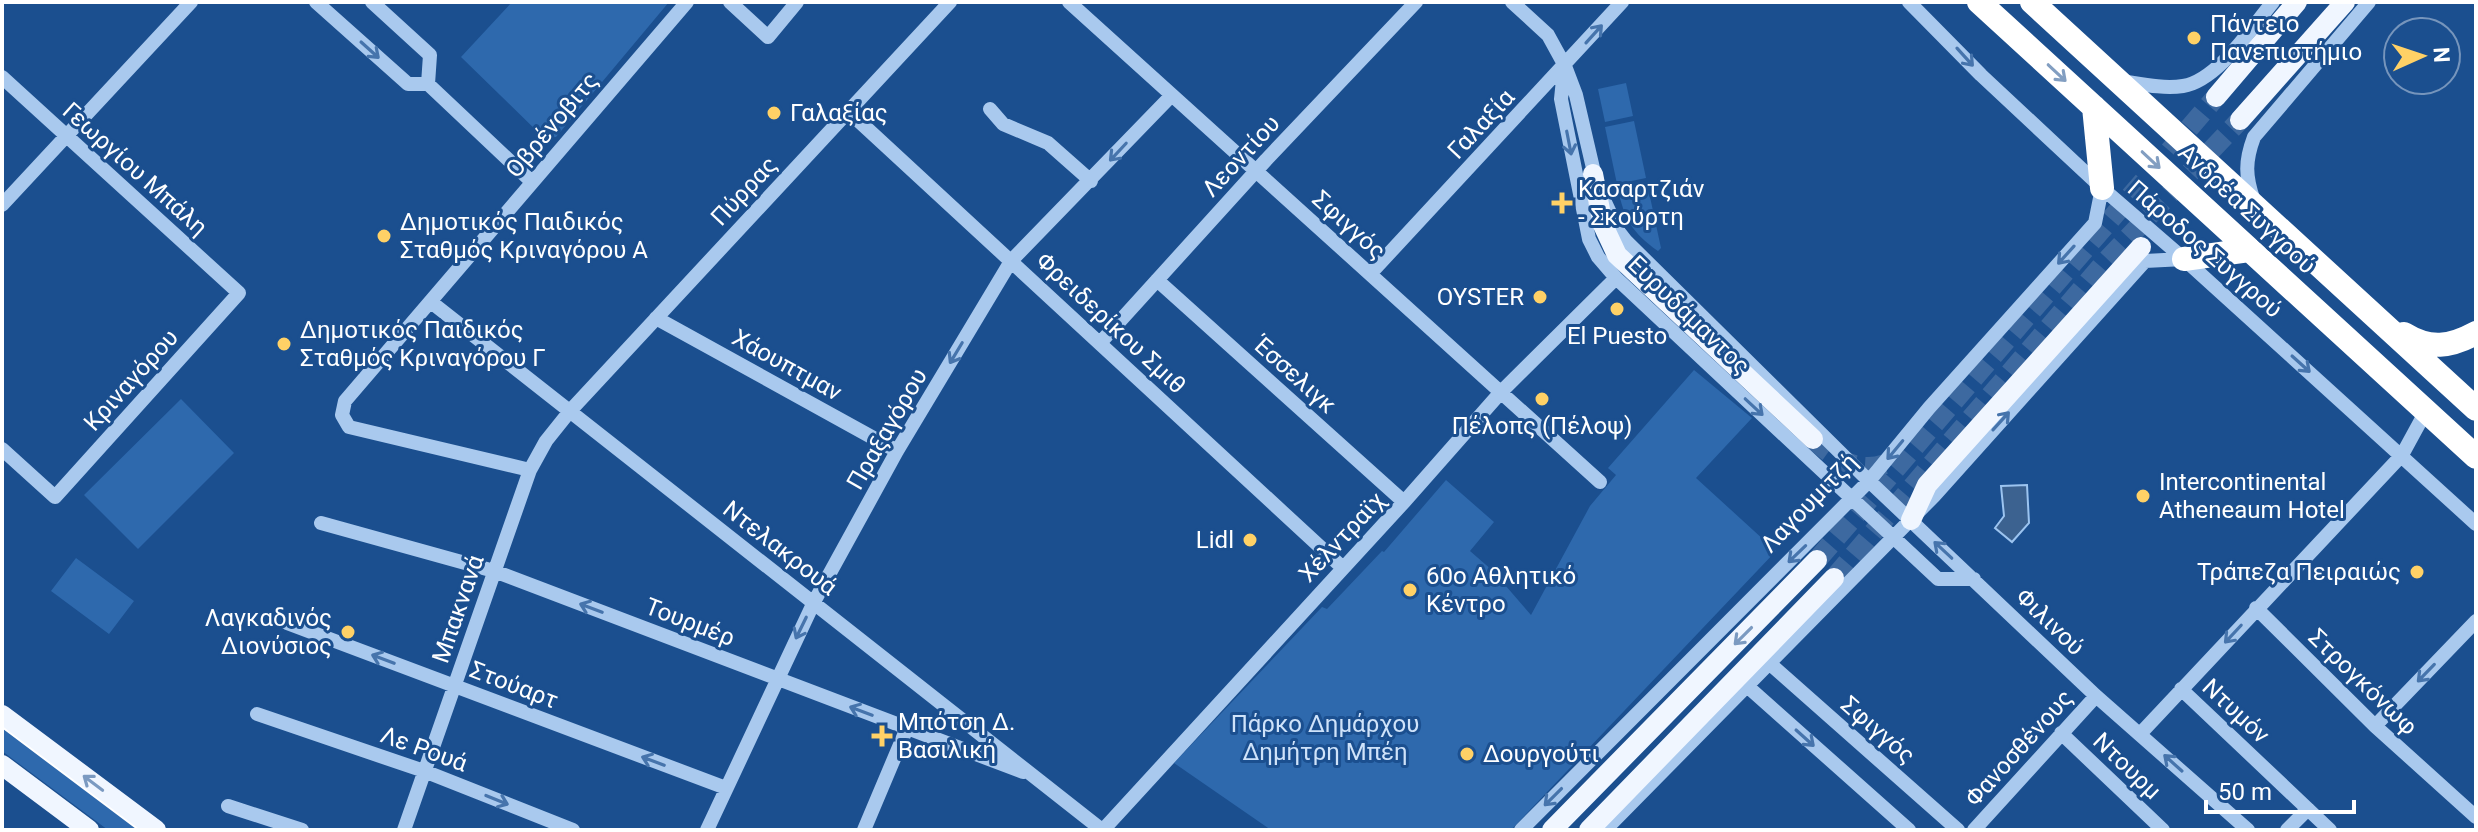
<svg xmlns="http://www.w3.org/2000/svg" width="2478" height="832" viewBox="0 0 2478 832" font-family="Roboto,sans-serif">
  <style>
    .green { fill: #2e69ad }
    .water { fill: #3c6290; stroke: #9cc4f0; stroke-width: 2 }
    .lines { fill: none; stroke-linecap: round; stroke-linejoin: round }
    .major-tunnel { stroke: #3d69a0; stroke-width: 20; stroke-dasharray: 20 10; stroke-linecap: butt }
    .minor { stroke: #a9c9ee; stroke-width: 14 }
    .major { stroke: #f0f6ff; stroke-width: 20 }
    .highway { stroke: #fff; stroke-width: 24 }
    .tram { stroke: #fff; stroke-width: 2 }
    .oneway { stroke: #4674ac }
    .oneway2 { stroke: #829ec1 }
    .oneway3 { stroke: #7b9ac1 }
    .poi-dot { fill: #ffd166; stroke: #1b4f8f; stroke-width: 3 }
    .labels { text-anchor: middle; stroke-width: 6; stroke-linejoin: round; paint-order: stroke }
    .poi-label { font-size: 24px; fill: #fff; stroke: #1b4f8f; text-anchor: start }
    .street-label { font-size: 24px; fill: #fff; stroke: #1b4f8f }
    .park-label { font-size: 24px; fill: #cfe3fa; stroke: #1b4f8f }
  </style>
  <rect width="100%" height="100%" fill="#1b4f8f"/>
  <!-- green -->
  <path class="green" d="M512,2H669L556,137L544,138L461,57Z
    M1626,83L1633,116L1605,122L1598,89Z
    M1634,121L1646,178L1617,184L1605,127Z
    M1647,183L1661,248L1658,251C1632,233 1624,218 1618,189Z
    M1694,370L1752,418L1696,478L1776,551L1511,830H1271L1174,763L1322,607L1327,609L1382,551L1384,552L1446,480L1494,522L1470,551L1493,571L1531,615L1590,506L1616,475L1608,468Z
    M181,399L234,453L138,549L84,495Z
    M76,558L134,601L109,634L51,591Z
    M2,722L148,830H108L2,751Z"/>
  <!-- water -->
  <path class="water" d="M2027,485L2029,523L2012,542L1995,528L2004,516L2001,486Z"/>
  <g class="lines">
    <!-- major-tunnel -->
    <path class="major-tunnel" d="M1813,439C1838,462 1864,477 1896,459
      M1817,560L2216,97
      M1834,578L2105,262L2240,120"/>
    <!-- minor -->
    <path class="minor" d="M316,2L408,84H428L532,182
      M372,2L430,55L428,84
      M730,2L768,37L797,2
      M1069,2L1600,482
      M1512,2L1548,35L1565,66L1576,95L1596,181
      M1909,2L1981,75L2102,188L2184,259L2476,524
      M1564,70L1561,99L1589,239L1598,257L1616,278L1938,579H1974
      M2,77L239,293L55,497L2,449
      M2121,81C2141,84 2163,89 2183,86C2218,80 2251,28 2273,2
      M990,109L1003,124L1048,143L1091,181
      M848,111L1343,568
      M1604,200L1619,232L1626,241L1869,481L2096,696L2248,830
      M2254,201C2245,176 2245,161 2254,137L2369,2
      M2,205L191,2
      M1370,274L1622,2
      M1157,280L1404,502
      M431,302L1102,830
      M656,318L897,451
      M1100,343L1266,160L1416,2
      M530,470L349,427L342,415L345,401L687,2
      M321,523L494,571L1023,772
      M2256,608L2375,726L2476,817
      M287,623L726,788
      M1769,663L1958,830
      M1747,686L1909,830
      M2181,689L2330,830
      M257,714L424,771L573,830
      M2375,726L2476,621
      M2061,733L2163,830
      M2140,734L2402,455L2426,411
      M228,806L302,830
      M404,830L530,470L546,441L570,411L950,2
      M707,830L814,602L897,451L1011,261L1172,95
      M864,830L907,728
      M1103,830L1404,502L1501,392L1616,278
      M1521,830L1869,481L1929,408L2095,223L2102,188
      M1605,830L1934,496L2145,261L2184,259
      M1974,830L2096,696
      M2287,830L2308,809"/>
    <!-- major -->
    <path class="major" d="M2216,97L2297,2
      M2240,120L2345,2
      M1593,174L1603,225L1617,255L1813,439
      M1911,520L1927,485L2141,247
      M2,715L156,830
      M2,765L89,830
      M1552,830L1817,560
      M1589,830L1834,578"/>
    <!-- highway -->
    <path class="highway" d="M1979,2L2476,457
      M2032,2L2476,409
      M2094,107L2102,188
      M2184,259L2249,250
      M2404,334C2430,350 2450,347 2476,333"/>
    <!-- tram -->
    <path class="tram" d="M2,727L139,830"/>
  </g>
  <!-- one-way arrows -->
  <defs><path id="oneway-shaft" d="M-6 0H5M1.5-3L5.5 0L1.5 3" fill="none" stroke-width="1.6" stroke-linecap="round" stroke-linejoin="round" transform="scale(2)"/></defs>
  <g class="oneway">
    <use href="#oneway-shaft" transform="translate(1594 34) rotate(-48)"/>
    <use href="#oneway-shaft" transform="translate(370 50) rotate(42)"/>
    <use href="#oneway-shaft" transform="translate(1965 57) rotate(48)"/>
    <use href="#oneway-shaft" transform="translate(1569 143) rotate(79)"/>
    <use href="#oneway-shaft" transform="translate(1118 152) rotate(133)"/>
    <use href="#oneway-shaft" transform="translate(2066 255) rotate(132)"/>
    <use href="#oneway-shaft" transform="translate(956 353) rotate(121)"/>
    <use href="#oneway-shaft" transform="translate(2301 364) rotate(42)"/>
    <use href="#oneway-shaft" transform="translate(1754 407) rotate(43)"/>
    <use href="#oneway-shaft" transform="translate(2001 421) rotate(-48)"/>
    <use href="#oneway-shaft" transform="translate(1895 450) rotate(130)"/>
    <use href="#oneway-shaft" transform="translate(1943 550) rotate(-137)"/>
    <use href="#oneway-shaft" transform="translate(1797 554) rotate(136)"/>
    <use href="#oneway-shaft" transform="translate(591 608) rotate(-159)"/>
    <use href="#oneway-shaft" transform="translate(801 628) rotate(116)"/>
    <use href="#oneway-shaft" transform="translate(2233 634) rotate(133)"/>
    <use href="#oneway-shaft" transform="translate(383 659) rotate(-159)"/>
    <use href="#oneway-shaft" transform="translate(2426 673) rotate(134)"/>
    <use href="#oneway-shaft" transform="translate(861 711) rotate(-159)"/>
    <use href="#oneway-shaft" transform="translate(1805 738) rotate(42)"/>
    <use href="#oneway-shaft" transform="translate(653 761) rotate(-159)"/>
    <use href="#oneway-shaft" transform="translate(2173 763) rotate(-138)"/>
    <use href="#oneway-shaft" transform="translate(1553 797) rotate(135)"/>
    <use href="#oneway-shaft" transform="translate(497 800) rotate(22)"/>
  </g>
  <g class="oneway2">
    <use href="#oneway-shaft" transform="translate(2057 73) rotate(43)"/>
    <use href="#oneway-shaft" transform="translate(2151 160) rotate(43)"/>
  </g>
  <g class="oneway3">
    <use href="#oneway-shaft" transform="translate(1743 636) rotate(135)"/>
    <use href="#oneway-shaft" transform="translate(93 783) rotate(-143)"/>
  </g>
  <!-- markers -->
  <g class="poi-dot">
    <circle cx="2194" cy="38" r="8"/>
    <circle cx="774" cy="113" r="8"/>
    <path d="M1558 191h8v8h8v8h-8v8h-8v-8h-8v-8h8z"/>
    <circle cx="384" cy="236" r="8"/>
    <circle cx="1540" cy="297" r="8"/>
    <circle cx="1617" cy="309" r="8"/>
    <circle cx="284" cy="344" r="8"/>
    <circle cx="1542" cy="399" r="8"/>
    <circle cx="2143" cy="496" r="8"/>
    <circle cx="1250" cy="540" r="8"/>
    <circle cx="2417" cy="572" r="8"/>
    <circle cx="1410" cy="590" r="8"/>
    <circle cx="348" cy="632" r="8"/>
    <path d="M878 724h8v8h8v8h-8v8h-8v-8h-8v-8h8z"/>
    <circle cx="1467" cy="754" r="8"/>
  </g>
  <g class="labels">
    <!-- poi labels -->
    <g class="poi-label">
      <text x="2210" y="32">Πάντειο<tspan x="2210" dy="28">Πανεπιστήμιο</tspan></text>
      <text x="790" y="121">Γαλαξίας</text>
      <text x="1578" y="197">Κασαρτζιάν<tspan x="1578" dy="28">- Σκούρτη</tspan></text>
      <text x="400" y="230">Δημοτικός Παιδικός<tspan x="400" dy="28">Σταθμός Κριναγόρου Α</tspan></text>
      <text x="1524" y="305" text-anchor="end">OYSTER</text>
      <text x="300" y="338">Δημοτικός Παιδικός<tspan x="300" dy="28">Σταθμός Κριναγόρου Γ</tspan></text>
      <text x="1617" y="344" text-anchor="middle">El Puesto</text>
      <text x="1542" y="434" text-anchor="middle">Πέλοπς (Πέλοψ)</text>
      <text x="2159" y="490">Intercontinental<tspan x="2159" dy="28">Atheneaum Hotel</tspan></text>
      <text x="1234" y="548" text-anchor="end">Lidl</text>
      <text x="2401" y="580" text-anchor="end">Τράπεζα Πειραιώς</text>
      <text x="1426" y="584">60ο Αθλητικό<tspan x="1426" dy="28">Κέντρο</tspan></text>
      <text x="332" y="626" text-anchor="end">Λαγκαδινός<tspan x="332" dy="28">Διονύσιος</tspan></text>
      <text x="898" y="730">Μπότση Δ.<tspan x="898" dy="28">Βασιλική</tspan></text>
      <text x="1483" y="762">Δουργούτι</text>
    </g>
    <!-- street labels -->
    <g class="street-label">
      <text transform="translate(1481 124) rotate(-47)" y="8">Γαλαξία</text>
      <text transform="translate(552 125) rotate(-50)" y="8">Οβρένοβιτς</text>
      <text transform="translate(1241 156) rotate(-47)" y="8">Λεοντίου</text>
      <text transform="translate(135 169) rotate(42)" y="8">Γεωργίου Μπάλη</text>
      <text transform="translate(744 191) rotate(-47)" y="8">Πύρρας</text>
      <text transform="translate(2247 209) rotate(43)" y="8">Ανδρέα Συγγρού</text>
      <text transform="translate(1349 225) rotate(42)" y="8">Σφιγγός</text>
      <text transform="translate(2205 249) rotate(41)" y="8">Πάροδος Συγγρού</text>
      <text transform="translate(1689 315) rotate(44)" y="8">Ευρυδάμαντος</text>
      <text transform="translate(1111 323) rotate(43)" y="8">Φρειδερίκου Σμιθ</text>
      <text transform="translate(787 365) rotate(29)" y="8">Χάουπτμαν</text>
      <text transform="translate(1295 375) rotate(42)" y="8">Έσσελιγκ</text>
      <text transform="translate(131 380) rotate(-48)" y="8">Κριναγόρου</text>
      <text transform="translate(887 429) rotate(-60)" y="8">Πραξαγόρου</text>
      <text transform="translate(1809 503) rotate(-46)" y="8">Λαγουμιτζή</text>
      <text transform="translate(1342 537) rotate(-47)" y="8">Χέλντραϊχ</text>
      <text transform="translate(780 548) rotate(38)" y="8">Ντελακρουά</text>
      <text transform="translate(458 609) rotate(-71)" y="8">Μπακνανά</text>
      <text transform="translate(690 622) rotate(21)" y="8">Τουρμέρ</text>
      <text transform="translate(2050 622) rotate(44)" y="8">Φιλινού</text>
      <text transform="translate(2363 682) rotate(44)" y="8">Στρογκόνωφ</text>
      <text transform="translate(514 685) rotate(21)" y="8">Στούαρτ</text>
      <text transform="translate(2236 711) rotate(43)" y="8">Ντυμόν</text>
      <text transform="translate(1878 730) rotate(41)" y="8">Σφιγγός</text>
      <text transform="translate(2019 748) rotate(-48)" y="8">Φανοσθένους</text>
      <text transform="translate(424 749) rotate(20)" y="8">Λε Ρουά</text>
      <text transform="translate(2127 766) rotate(44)" y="8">Ντουρμ</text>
    </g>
    <!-- park labels -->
    <g class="park-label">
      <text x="1325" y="732">Πάρκο Δημάρχου<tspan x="1325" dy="28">Δημήτρη Μπέη</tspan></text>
    </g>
  </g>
  <!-- border -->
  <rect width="2478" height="832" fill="none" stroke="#ffffff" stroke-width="8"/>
  <!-- north arrow -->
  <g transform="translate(2422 56) rotate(87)"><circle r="38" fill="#1b4f8f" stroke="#7695bc" stroke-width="2"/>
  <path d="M0-6L14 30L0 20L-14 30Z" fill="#ffd166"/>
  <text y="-12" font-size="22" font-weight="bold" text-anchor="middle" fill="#ffffff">N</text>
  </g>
  <!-- scale -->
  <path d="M2206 800v12h148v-12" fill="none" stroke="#ffffff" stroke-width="4"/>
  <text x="2218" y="800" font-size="24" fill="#ffffff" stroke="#1b4f8f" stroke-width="6" paint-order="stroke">50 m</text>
</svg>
